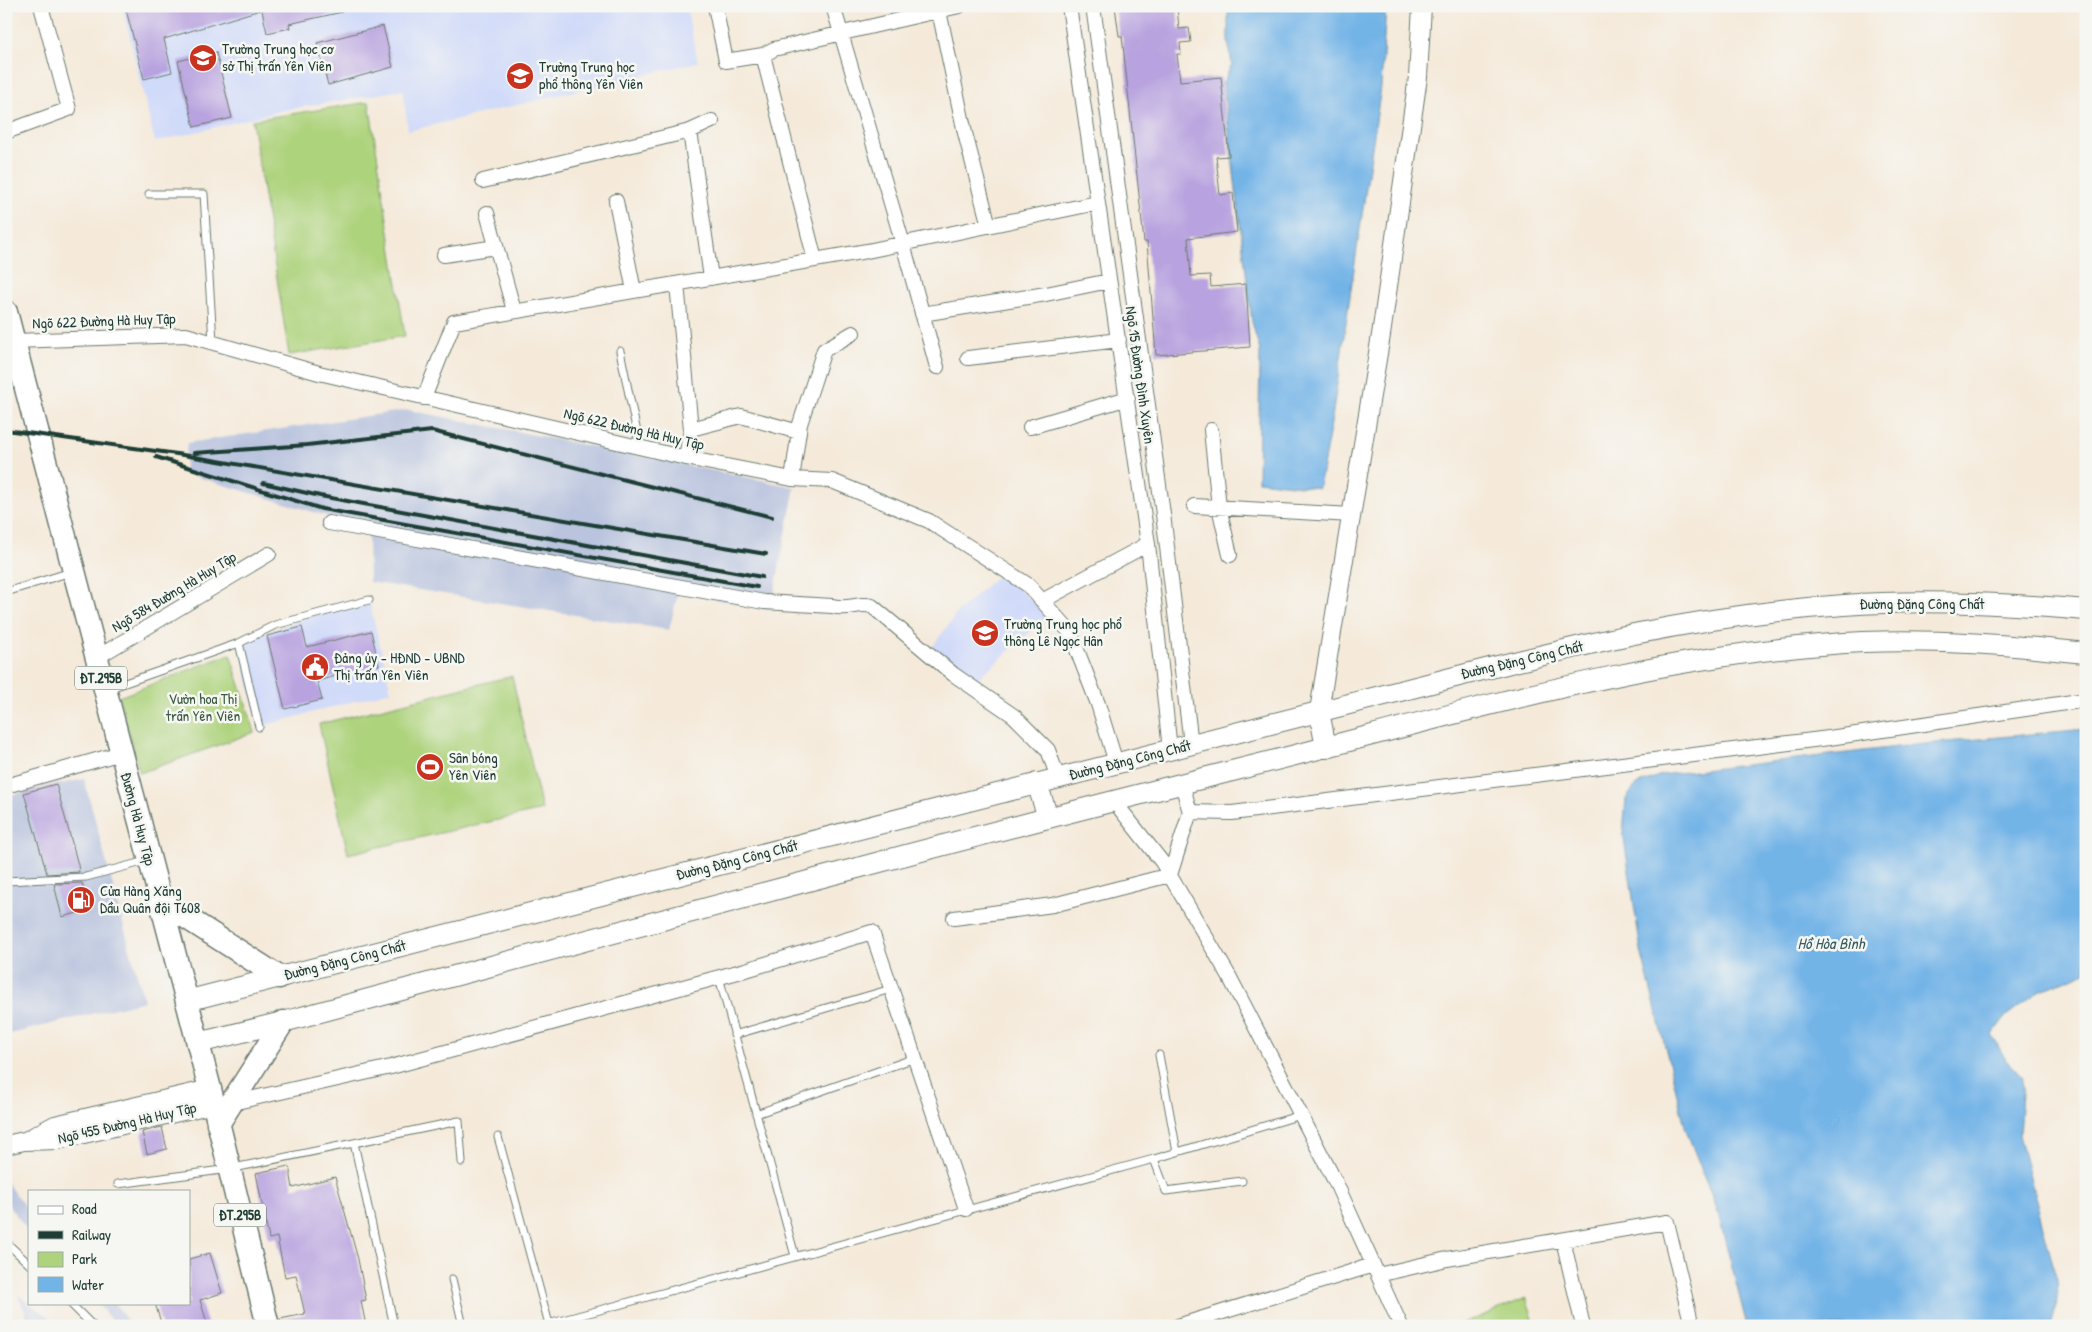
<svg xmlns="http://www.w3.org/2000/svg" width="2092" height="1332" viewBox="0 0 2092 1332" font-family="'Patrick Hand',sans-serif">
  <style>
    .built { fill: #d0daf9 }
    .industrial { fill: #bac4de }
    .green { fill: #aed37d; stroke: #668858 }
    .water { fill: #73b4e7; stroke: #49788e }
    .building { fill: #b8a2df }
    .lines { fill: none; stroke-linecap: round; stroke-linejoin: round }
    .service-casing { stroke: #6a7a6e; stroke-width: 9 }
    .minor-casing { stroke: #6a7a6e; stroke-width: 16 }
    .tertiary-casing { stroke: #6a7a6e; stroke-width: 20 }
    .secondary-casing { stroke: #6a7a6e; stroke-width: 22 }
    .primary-casing { stroke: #6a7a6e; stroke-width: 25 }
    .service { stroke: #fff; stroke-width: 7 }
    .minor { stroke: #fff; stroke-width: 14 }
    .tertiary { stroke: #fff; stroke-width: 18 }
    .secondary { stroke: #fff; stroke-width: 20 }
    .primary { stroke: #fff; stroke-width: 22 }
    .rail { stroke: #1f3d34; stroke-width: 4 }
    .labels { text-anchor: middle; stroke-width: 5; stroke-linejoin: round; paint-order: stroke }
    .shield { fill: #f6f6f2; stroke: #60746d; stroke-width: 1 }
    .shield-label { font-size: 14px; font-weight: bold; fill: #1f3d34 }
    .poi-label { font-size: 15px; fill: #1f3d34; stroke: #f6f6f2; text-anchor: start }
    .street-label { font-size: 15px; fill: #1f3d34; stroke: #f6f6f2 }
    .park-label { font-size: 15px; fill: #3c5b43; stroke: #f6f6f2 }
    .water-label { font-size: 16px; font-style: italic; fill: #345b61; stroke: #f6f6f2 }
  </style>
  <rect width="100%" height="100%" fill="#f6f6f2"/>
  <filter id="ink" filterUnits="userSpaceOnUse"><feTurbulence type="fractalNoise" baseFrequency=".02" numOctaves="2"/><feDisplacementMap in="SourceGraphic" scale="10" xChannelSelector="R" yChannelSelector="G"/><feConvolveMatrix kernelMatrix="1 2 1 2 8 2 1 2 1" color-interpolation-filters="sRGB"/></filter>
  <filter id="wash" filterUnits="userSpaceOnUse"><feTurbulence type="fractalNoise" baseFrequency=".0096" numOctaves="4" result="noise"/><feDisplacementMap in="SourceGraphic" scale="20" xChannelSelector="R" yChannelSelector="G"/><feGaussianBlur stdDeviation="1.12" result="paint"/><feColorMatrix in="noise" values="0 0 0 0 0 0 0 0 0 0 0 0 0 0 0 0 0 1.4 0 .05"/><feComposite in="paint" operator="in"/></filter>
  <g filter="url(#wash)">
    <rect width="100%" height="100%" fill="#f5eada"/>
    <!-- built -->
    <path class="built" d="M122,6H686L698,62L408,131L403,90L284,110L155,142Z
      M1000,573L1035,603L1047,617L973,683L930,650L956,614Z
      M369,600L391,691L259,727L239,643L330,609Z"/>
    <!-- industrial -->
    <path class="industrial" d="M408,410L795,487L771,609L678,593L669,630L369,582L368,535L347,522L184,473L187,443Z
      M84,779L144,1001L6,1035V796Z
      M6,1182L29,1212V1232L6,1202Z
      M18,1295L29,1303L61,1326H31Z
      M97,1303H114L132,1326H116Z"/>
    <!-- green -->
    <path class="green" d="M369,102L405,336L289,355L252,120Z
      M230,654L255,732L140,773L119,697Z
      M512,676L542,810L348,854L319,724Z
      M1526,1298L1536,1326H1458Z"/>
    <!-- water -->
    <path class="water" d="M1228,6H1386L1381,87L1332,418L1319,488L1258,481L1260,351L1252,322L1223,83L1232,64L1228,41Z
      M2086,729V972L2039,991L2006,1016L1992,1035L2006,1060L2023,1078L2019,1135L2057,1280L2058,1299L2050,1326H1747L1717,1209L1686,1130L1641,951L1623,832L1626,799L1636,785L1661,775L1914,745Z"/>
    <g id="blocks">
      <!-- building -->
      <path class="building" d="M125,6H156L157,12L178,6H260V10L164,39L172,72L144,79Z
        M261,6H341L342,12L289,24L290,28L267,33Z
        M1115,6H1177L1179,29L1189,28L1191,42L1180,43L1181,54H1177L1180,81L1221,77L1229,156L1216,157L1220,195L1233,193L1237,232L1188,238L1191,276L1210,275L1211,287L1246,284L1250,347L1156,355L1147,242H1144L1122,36H1119Z
        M383,26L393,67L328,85L317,43Z
        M216,52L232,118L194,127L178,61Z
        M302,627L307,647L371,631L379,665L317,681L322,700L285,709L267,636Z
        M56,784L78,865L79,872L47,874L24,793Z
        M82,883L89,910L62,917L54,884Z
        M162,1127L167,1149L147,1154L142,1132Z
        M289,1166L293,1188L335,1177L358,1259L366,1300L361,1301L366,1326H281L280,1319L305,1314L296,1275L285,1277L277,1237L269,1239L256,1173Z
        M210,1253L222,1293L200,1300L208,1326H162L155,1303H189V1259Z"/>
    </g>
  </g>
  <g filter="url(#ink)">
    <use href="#blocks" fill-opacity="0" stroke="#6a7a6e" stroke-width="1"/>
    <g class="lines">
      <defs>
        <path id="service" d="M149,194H204L213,342
          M620,351L640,447
          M6,592L71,572
          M239,643L259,727
          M108,689L239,643L275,625L369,600
          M6,881L86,877L146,861
          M719,977L795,1256
          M734,1035L891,989
          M1159,1055L1177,1152
          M756,1114L915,1058
          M498,1137L549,1324
          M354,1143L394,1326
          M1154,1159L1166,1191L1242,1181
          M118,1184L229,1169L459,1121L462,1162
          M6,1239L8,1244L29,1264
          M452,1279L463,1326
          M70,1303L93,1326
          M541,1326L1154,1159L1301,1115"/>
        <path id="minor" d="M715,6L726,61L763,55L774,49L959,6
          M833,6L903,244L937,367
          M1069,6L1148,544L1170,750
          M1093,6L1163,514L1191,744
          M939,11L965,133L989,226
          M763,55L815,260
          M690,131L711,278
          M6,132L69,109L41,6
          M483,181L690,131L712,121
          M616,201L634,291
          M487,213L514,311
          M444,255L496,247
          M677,284L691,429
          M922,314L1046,294L1109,281
          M14,341L186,335L319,373L686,458L792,479L832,481L929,521L1028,585L1070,632L1098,704L1116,763
          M968,358L1119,340
          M424,398L454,322L867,251L1097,203
          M1030,427L1128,398
          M1211,430L1219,507L1230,555
          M686,458L691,429L741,416L799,432
          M792,479L800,424L824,350L853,333
          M1194,506L1352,515
          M329,523L764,602L832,606C850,611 857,602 872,606L953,674L1014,716L1048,750L1058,778
          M1042,601L1148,544
          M96,658L269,554
          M1182,784L1190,812L1232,813L1829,738L2086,700
          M6,786L121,753
          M1113,800L1162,862L1229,976L1336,1183L1401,1326
          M954,918L1053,905L1170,875L1190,812
          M232,1103L391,1067L749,969L872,932L966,1209
          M1563,1240L1583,1326
          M1378,1275L1447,1259L1667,1222L1692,1326
          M1178,1326L1373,1265"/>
        <path id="tertiary" d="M1319,711L1381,335L1418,77L1422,6
          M29,1139L55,1125L210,1089
          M6,1145L24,1141L58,1140L213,1104"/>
        <path id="secondary" d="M1319,711L1326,748
          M1037,783L1048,818
          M186,1001L1494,667C1540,656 1587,644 1634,634C1703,620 1774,610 1844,605C1924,599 2006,603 2086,610
          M198,1043L283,1022C600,937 917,850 1236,770C1443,719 1649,653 1863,642C1938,639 2012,645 2086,653"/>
        <path id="primary" d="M6,312L210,1089L268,1326
          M159,900L279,977
          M218,1124L283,1022"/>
      </defs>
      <!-- service casing -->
      <use href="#service" class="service-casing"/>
      <!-- minor casing -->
      <use href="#minor" class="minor-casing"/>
      <!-- tertiary casing -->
      <use href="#tertiary" class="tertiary-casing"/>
      <!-- secondary casing -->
      <use href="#secondary" class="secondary-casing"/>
      <!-- primary casing -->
      <use href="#primary" class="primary-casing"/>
      <!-- service -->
      <use href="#service" class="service"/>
      <!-- minor -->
      <use href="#minor" class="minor"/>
      <!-- tertiary -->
      <use href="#tertiary" class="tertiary"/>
      <!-- secondary -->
      <use href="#secondary" class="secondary"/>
      <!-- primary -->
      <use href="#primary" class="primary"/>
      <!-- rail -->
      <path class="rail" d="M6,430L177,454L766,554
        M194,453L307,445L432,431L772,517
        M156,457L322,509L757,587
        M263,483L320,496L762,577"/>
    </g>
  </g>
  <!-- icons -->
  <defs>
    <symbol id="school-disc" viewBox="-11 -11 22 22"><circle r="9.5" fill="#c8321e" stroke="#f6f6f2"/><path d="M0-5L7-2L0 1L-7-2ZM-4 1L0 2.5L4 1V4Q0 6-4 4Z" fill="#fff"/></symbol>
    <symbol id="civic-disc" viewBox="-11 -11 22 22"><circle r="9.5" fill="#c8321e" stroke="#f6f6f2"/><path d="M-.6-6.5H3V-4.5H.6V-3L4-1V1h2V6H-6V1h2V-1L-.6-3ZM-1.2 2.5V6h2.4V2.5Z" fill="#fff"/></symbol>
    <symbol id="stadium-disc" viewBox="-11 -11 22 22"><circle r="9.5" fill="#c8321e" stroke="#f6f6f2"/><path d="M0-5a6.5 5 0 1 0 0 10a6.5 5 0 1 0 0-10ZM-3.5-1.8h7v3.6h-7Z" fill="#fff"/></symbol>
    <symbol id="fuel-disc" viewBox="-11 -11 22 22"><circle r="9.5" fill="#c8321e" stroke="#f6f6f2"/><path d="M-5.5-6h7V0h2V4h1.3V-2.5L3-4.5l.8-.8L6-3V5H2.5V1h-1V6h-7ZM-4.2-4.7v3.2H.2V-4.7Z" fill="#fff"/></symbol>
  </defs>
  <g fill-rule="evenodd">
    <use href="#school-disc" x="187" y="42" width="32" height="32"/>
    <use href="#school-disc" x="504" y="60" width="32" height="32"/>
    <use href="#school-disc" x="969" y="617" width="32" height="32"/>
    <use href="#civic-disc" x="299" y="651" width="32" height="32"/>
    <use href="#stadium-disc" x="414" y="751" width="32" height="32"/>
    <use href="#fuel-disc" x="65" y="884" width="32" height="32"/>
  </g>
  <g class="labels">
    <!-- shield labels -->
    <g class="shield">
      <rect x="75" y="666.5" width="52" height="23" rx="4"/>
      <rect x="214" y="1203.5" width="52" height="23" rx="4"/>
    </g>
    <g class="shield-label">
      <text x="101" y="683">ĐT.295B</text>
      <text x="240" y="1220">ĐT.295B</text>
    </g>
    <!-- poi labels -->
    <g class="poi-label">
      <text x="222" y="54">Trường Trung học cơ<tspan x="222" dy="17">sở Thị trấn Yên Viên</tspan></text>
      <text x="539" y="72">Trường Trung học<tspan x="539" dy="17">phổ thông Yên Viên</tspan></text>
      <text x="1004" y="629">Trường Trung học phổ<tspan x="1004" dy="17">thông Lê Ngọc Hân</tspan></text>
      <text x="334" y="663">Đảng ủy - HĐND - UBND<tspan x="334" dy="17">Thị trấn Yên Viên</tspan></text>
      <text x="449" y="763">Sân bóng<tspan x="449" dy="17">Yên Viên</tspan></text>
      <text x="100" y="896">Cửa Hàng Xăng<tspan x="100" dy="17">Dầu Quân đội T608</tspan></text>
    </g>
    <!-- street labels -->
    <g class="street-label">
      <text transform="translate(104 321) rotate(-2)" y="5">Ngõ 622 Đường Hà Huy Tập</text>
      <text transform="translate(1140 375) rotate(82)" y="5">Ngõ 15 Đường Đình Xuyên</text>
      <text transform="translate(634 429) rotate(13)" y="5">Ngõ 622 Đường Hà Huy Tập</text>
      <text transform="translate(174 592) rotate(-31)" y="5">Ngõ 584 Đường Hà Huy Tập</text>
      <text x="1922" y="609">Đường Đặng Công Chất</text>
      <text transform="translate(1522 660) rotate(-13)" y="5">Đường Đặng Công Chất</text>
      <text transform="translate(1130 760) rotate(-14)" y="5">Đường Đặng Công Chất</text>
      <text transform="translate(138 819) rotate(75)" y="5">Đường Hà Huy Tập</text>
      <text transform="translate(737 860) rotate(-14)" y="5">Đường Đặng Công Chất</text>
      <text transform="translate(345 960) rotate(-14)" y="5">Đường Đặng Công Chất</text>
      <text transform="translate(127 1123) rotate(-13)" y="5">Ngõ 455 Đường Hà Huy Tập</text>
    </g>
    <!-- park labels -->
    <g class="park-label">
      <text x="203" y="704">Vườn hoa Thị<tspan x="203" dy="17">trấn Yên Viên</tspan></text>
    </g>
    <!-- water labels -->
    <g class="water-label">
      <text x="1831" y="949">Hồ Hòa Bình</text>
    </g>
  </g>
  <!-- margin -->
  <rect width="2092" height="1332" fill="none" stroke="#f6f6f2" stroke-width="25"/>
  <!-- legend -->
  <rect x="28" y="1190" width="162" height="115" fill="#f6f6f2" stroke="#a0aca6"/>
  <rect x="38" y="1206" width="25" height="8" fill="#ffffff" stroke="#a0aca6"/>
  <text x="72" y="1214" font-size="15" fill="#1f3d34">Road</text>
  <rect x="38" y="1231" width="25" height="8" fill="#1f3d34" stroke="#a0aca6"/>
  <text x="72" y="1240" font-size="15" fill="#1f3d34">Railway</text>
  <rect x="38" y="1252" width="25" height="15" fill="#aed37d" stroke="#a0aca6"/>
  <text x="72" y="1264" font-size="15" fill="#1f3d34">Park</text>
  <rect x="38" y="1277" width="25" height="15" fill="#73b4e7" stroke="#a0aca6"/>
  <text x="72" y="1290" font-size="15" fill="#1f3d34">Water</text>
</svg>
